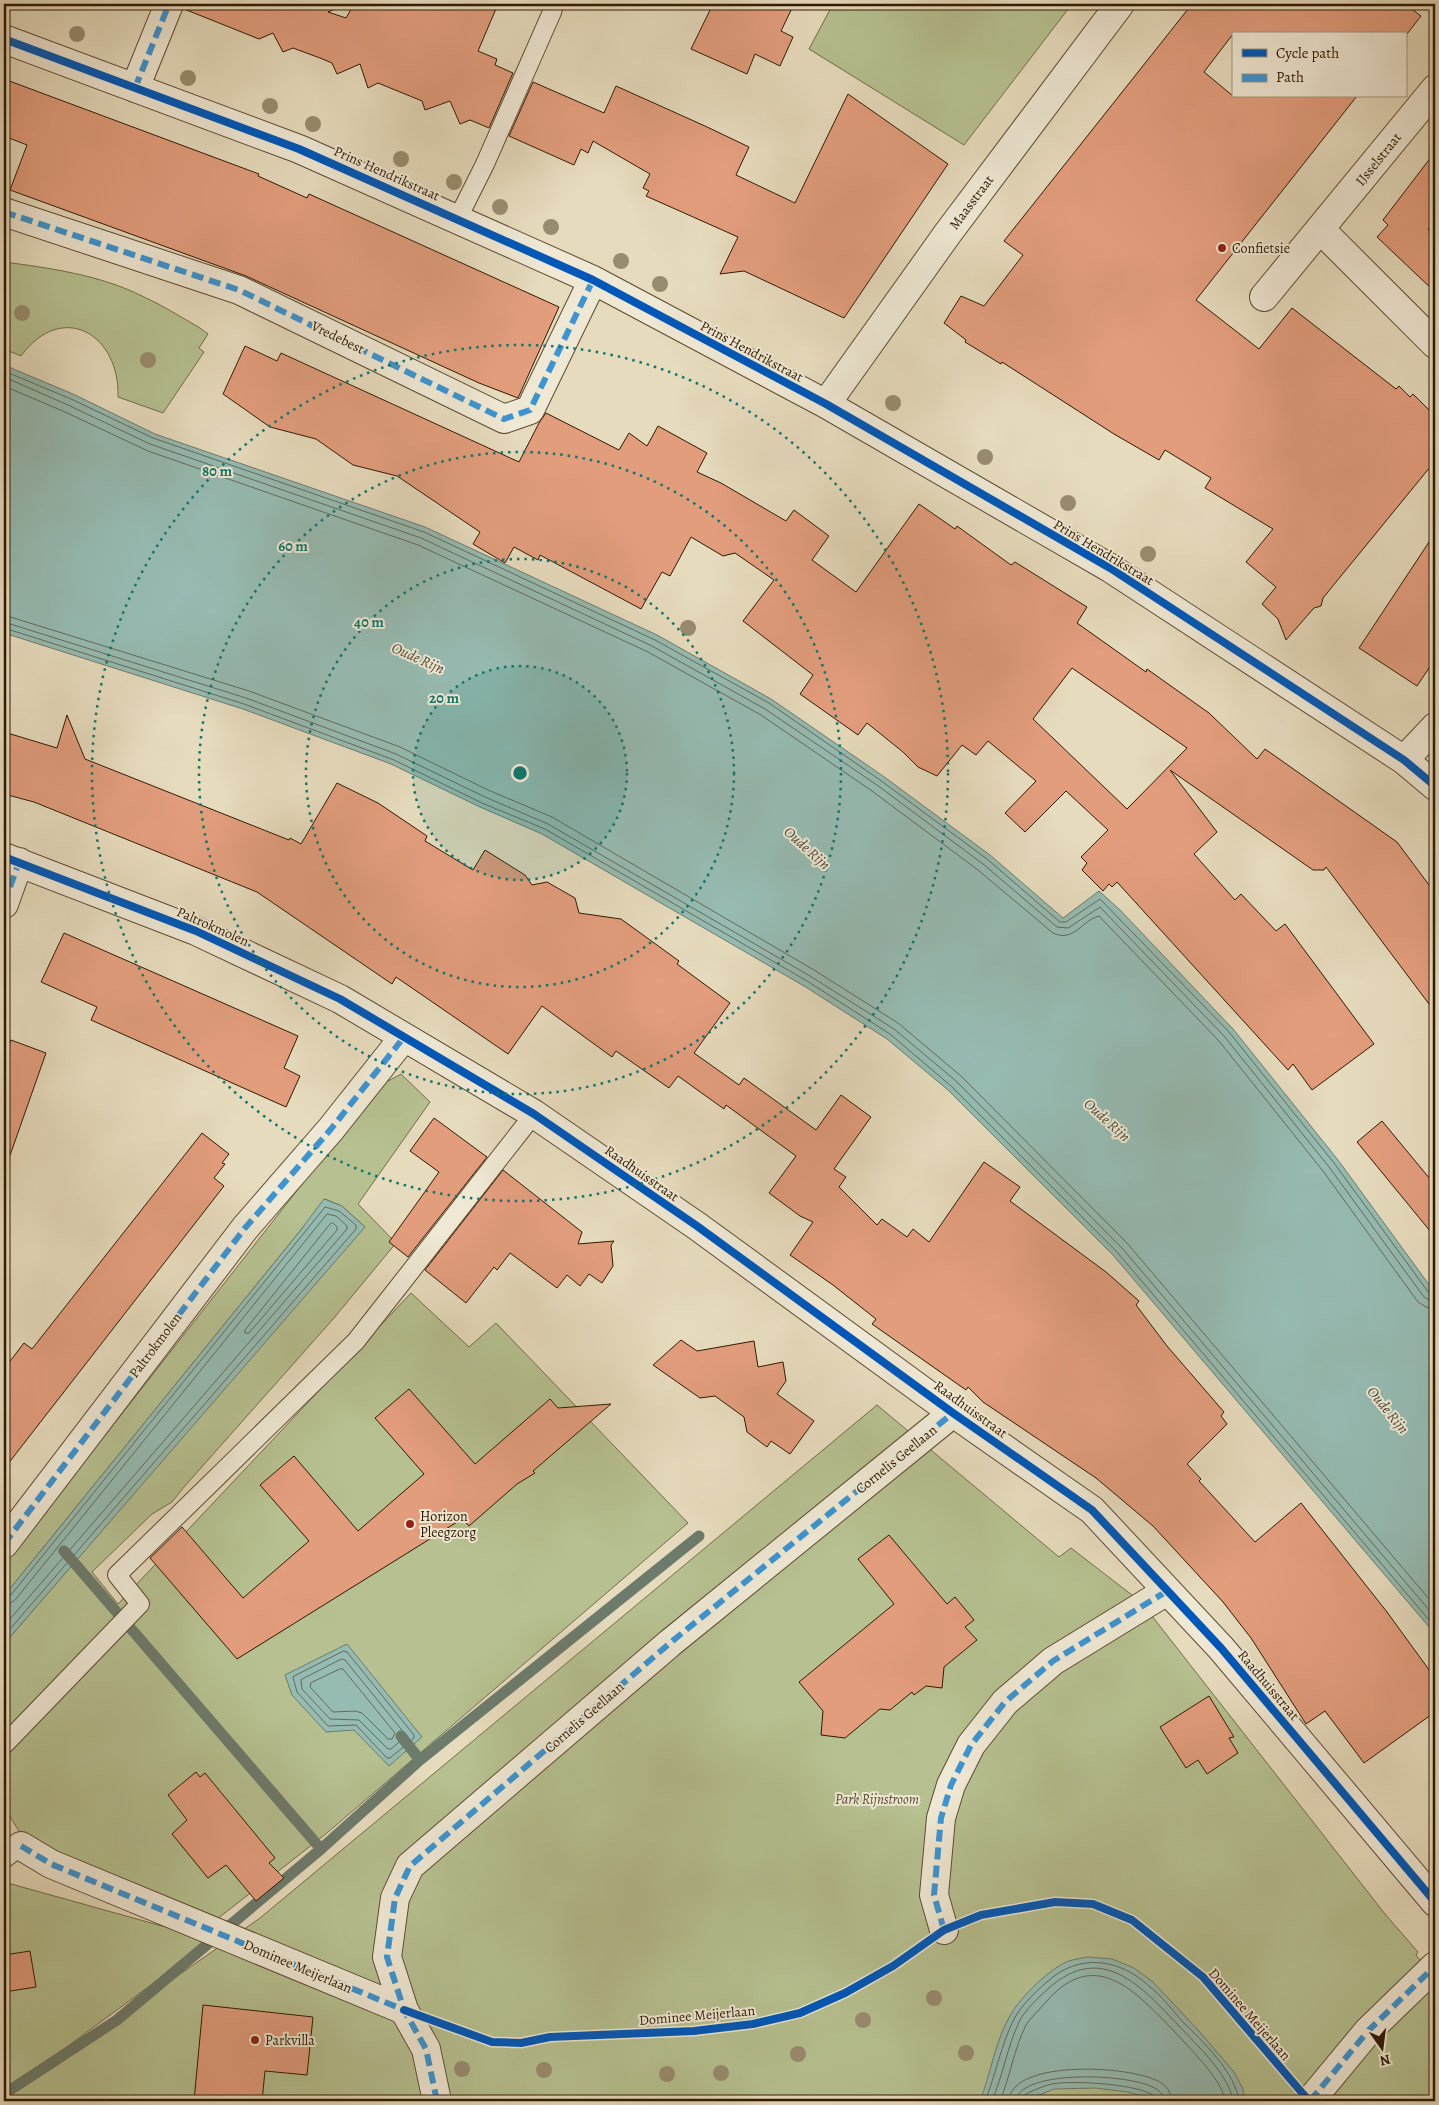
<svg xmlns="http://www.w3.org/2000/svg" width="1439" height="2105" viewBox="0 0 1439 2105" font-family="Alegreya,serif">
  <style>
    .green { fill: #b6c090; stroke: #736d49 }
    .water { fill: #96bbb2; stroke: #6d7b6c }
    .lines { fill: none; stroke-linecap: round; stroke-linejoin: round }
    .shore { stroke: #636a5a; stroke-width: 1 }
    .stream { stroke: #6d7b6c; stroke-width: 11 }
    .building { fill: #e29d7d; stroke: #301a02; fill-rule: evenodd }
    .lane-casing { stroke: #5e4a31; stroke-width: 20 }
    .street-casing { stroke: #5e4a31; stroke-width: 30 }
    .lane { stroke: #efe8d4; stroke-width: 18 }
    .street { stroke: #efe8d4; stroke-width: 28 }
    .quiet { stroke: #3d94d1; stroke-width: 6; stroke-dasharray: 12 6; stroke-linecap: butt }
    .cycleway-casing { stroke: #efe8d4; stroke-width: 11 }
    .cycleway { stroke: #0057b8; stroke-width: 8 }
    .tree { fill: #988c6e }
    .ring { fill: none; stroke: #0f766e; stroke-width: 2.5; stroke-dasharray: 2.5 5 }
    .poi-dot { fill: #8f2418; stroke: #efe8d4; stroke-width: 2 }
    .labels { text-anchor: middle; stroke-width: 4; stroke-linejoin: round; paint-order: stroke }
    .street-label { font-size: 14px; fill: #301a02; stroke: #efe8d4 }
    .poi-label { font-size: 14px; fill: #301a02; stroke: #efe8d4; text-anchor: start }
    .park-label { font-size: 14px; font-style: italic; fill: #584c2d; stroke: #efe8d4 }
    .water-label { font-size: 15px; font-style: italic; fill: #4f4a37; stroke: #efe8d4 }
    .centre { fill: #0f766e; stroke: #efe8d4; stroke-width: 2.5 }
    .ring-label { font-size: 15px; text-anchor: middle; font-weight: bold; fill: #0f766e; stroke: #efe8d4; stroke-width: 4; stroke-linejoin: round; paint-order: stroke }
  </style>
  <rect width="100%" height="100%" fill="#e6dbbd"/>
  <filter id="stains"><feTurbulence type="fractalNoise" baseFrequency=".004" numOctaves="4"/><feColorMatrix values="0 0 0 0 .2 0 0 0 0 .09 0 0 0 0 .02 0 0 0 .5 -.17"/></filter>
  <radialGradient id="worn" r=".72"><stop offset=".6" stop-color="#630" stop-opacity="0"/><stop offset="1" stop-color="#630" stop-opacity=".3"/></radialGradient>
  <!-- green -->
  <path class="green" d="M833,4H1072L964,145L809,49Z
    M4,262C50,268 100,275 142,296C162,305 181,317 200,328L208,334L199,348L204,352L163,413L118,397C120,334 62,300 21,356L4,349Z
    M401,1074L430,1102L358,1204L396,1243L334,1318L184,1487L172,1502L152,1514L92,1572L118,1604L411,1293L469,1347L496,1323L688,1523L327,1833L216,1920L76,1869L22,1836L4,1807V1644L364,1226L342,1206L325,1199L300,1231L4,1596V1564L379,1086Z
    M877,1405L1059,1557L1071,1548L1141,1602L1385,1914L1418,1952L1416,1955L1435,1978V2101H4V2098L260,1918Z
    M4,1882L212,1940L4,2093Z"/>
  <!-- water -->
  <path class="water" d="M4,365L73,394L155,434L425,527L657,635L771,699L883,776L990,855L1063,918L1099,891L1120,910L1233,1029L1338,1160L1435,1293V1634L1113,1255L948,1090L887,1039L804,986L542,834L480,807L391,764L243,709L4,633Z
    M324,1199L342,1206L365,1227L4,1644V1596L300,1231Z
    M347,1644L422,1737L389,1766L354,1730L326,1732L292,1695L285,1675Z
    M1088,1957L1112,1959L1134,1968L1153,1982L1198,2030L1234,2072L1243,2089L1244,2101H1160L1128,2092L1095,2088L1054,2089L1024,2101H980C991,2073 995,2041 1011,2014C1020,1998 1051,1967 1069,1961C1075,1959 1082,1958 1088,1957Z"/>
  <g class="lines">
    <!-- shore -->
    <path class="shore" d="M4,371L71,399L153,438L424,532L655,640L769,703L880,780L987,859L1060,922H1066L1100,899L1229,1032L1334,1163L1429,1293L1435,1295
      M4,377L68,405L150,444L421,538L652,646L765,709L877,785L983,864L1057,927L1068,928L1100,907L1224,1036L1329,1167L1424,1297L1429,1300L1435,1301
      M4,386L65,412L148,451L418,545L648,652L761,715L872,791L978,870L1053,933C1074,943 1082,920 1099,916L1219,1041L1323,1171L1418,1302L1426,1307L1435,1309
      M4,615L249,691L400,747L488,790L552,817L814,970L898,1023L961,1076L1127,1243L1435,1606
      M4,622L246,698L396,754L485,797L548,824L810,976L894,1029L956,1081L1122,1248L1435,1617
      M4,628L244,704L394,760L482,803L545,829L807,981L890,1034L951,1086L1117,1252L1435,1627
      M333,1223L337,1227V1230L249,1333H245V1330L330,1224Z
      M4,1599L10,1596L325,1207L339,1211L356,1225V1229L4,1636
      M4,1605L9,1604L15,1600L327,1214L336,1216L347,1226V1229L4,1626
      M344,1651L347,1652L414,1735V1738L390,1758H387L356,1725L328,1726L297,1692L293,1677Z
      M342,1659L345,1660L405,1734V1737L391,1749H388L359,1720L330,1719L302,1689L301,1680Z
      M340,1669H343L395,1733L392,1739H388L362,1713L355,1711L333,1712L310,1687L311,1683Z
      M985,2101C996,2074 1001,2045 1014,2019C1021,2006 1036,1991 1047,1982C1078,1953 1119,1958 1149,1986C1162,1996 1172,2010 1183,2022C1203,2042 1236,2073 1239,2101
      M992,2101C1003,2075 1007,2048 1019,2022C1025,2010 1039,1997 1049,1988C1102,1941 1142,1987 1178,2025C1196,2044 1230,2076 1233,2101
      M1000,2101C1010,2077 1014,2049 1026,2025C1031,2017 1040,2009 1046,2002C1095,1945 1136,1992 1174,2031C1189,2048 1223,2080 1225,2101
      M1009,2101C1010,2058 1138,2065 1163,2084C1169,2089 1171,2094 1171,2101
      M1016,2101C1018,2068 1140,2073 1159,2091C1163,2094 1163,2097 1163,2101
      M1022,2101L1023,2096C1031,2091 1043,2086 1052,2084C1073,2080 1141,2084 1156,2097L1157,2101"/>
    <!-- stream -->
    <path class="stream" d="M64,1551L321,1849
      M401,1736L420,1760
      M4,2094L117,2020L321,1849L420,1760L699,1536"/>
  </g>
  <!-- building -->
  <path class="building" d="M184,4H343V6L328,12L346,18L354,4H498L478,51L497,59L495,65L513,73L489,128L470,120L460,124L450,101L425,110L422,101L378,83L368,88L360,64L337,74L332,63L320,58L293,48L283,52L273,33L259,39L184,9Z
    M713,4H794L781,31L793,37L780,66L755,54L747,74L691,49Z
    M1192,4H1405L1421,16L1407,34H1233L1204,72L1233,96H1357L1196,300L1259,349L1292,308L1396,389L1399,386L1410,397L1413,394L1435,416V461L1323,598L1321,606L1314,608L1286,640L1278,619L1262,604L1276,587L1246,562L1273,529L1205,488L1211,478L1165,450L1159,460L1114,434L1002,362L1001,364L965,342L966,340L944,323L961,296L984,306L1023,255L1004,241Z
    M4,79L259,174L258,176L307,198L309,194L559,307L518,398L479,383L246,276L10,190L27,145L4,136Z
    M533,82L604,113L616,86L705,126L749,147L736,175L795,203L848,94L948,164L844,318L744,271L720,274L738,237L646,196L649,191L643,188L650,174L593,141L588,153L581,149L574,165L509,136Z
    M1435,152V222L1428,229L1435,236V292L1377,237L1388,225L1383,220Z
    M245,346L277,361L281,353L519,462L539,423L546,413L619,450L629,433L647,446L658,426L707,453L697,472L721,483L786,521L794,510L829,536L812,560L856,592L919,504L955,529L957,526L1011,565L1015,562L1087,607L1077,623L1146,672L1147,669L1209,713L1257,759L1265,749L1397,842L1435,893V1012L1326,867L1324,870H1313L1170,770L1217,832L1194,854L1235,900L1241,894L1276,931L1285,924L1374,1044L1312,1090L1293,1064L1288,1070L1117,882L1112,887L1109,884L1103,891L1082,870L1087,863L1081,857L1108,830L1066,791L1025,832L1005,813L1036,781L988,741L976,755L962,745L937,776L918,767L903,752L867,723L858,735L800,694L813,675L743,621L774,580L735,553L723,556L691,537L670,576L662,572L641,609L540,555L538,560L514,547L505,563L473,544L480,532L397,476L353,465L316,439L270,427L223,394ZM1072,668L1187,748L1127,809L1033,719Z
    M1435,533V659L1417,686L1359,648Z
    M67,715L85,759L289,840L290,838L301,844L337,783L378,803L427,836L425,841L473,870L485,850L525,875L532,885L547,882L575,898L579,913L621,919L679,961L677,964L730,1003L694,1053L739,1085L744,1078L816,1130L841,1095L871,1117L834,1169L846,1177L839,1187L877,1225L882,1219L907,1237L913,1229L929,1242L984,1162L1020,1187L1010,1201L1106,1272L1139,1301L1136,1305L1167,1346L1224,1412L1221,1416L1227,1424L1187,1464L1201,1479L1199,1481L1255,1542L1301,1503L1387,1612L1435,1678V1712L1364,1763L1325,1711L1306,1724L1251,1638L1223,1602L1153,1526L1096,1478L983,1402L968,1387L966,1390L872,1324L876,1319L833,1285L790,1255L813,1222L800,1216L769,1193L796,1156L726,1105L724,1109L678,1076L669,1088L616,1051L612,1057L542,1006L508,1054L396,977L392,984L257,892L34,802L4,794V732L57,748Z
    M64,933L298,1036L284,1068L300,1076L286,1107L91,1020L97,1007L41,982Z
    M11,1040L46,1053L8,1161H4V1060Z
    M434,1118L487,1157L408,1257L389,1242L439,1172L410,1151Z
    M1382,1121L1435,1185V1237L1357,1142Z
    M202,1133L229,1154L222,1163L225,1164L214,1178L224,1186L4,1469V1369L24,1343L32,1349Z
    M503,1170L582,1232L578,1244L614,1241L611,1245L613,1266L602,1283L589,1274L580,1286L567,1275L557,1288L510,1253L497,1270L494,1267L466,1303L425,1270Z
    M681,1340L697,1351L754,1341L758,1367L783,1362L786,1381L777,1394L814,1421L790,1454L771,1441L767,1447L747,1432L744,1417L715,1396L700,1398L653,1365Z
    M409,1389L475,1464L550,1399L558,1408L611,1404L533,1471L535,1473L517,1484L469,1526L462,1519L237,1659L150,1558L182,1527L243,1598L309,1541L260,1485L294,1456L358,1531L424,1474L375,1418Z
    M889,1535L947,1604L955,1597L974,1620L965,1627L977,1640L944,1667L942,1688L926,1686L914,1695L912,1692L890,1710L880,1709L845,1738L821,1735L823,1711L799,1682L894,1604L858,1559Z
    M1209,1696L1234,1737L1229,1738L1238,1753L1207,1774L1198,1760L1186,1768L1160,1727Z
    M196,1772L200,1777L205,1773L275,1858L269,1863L284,1878L256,1901L226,1865L208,1878L172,1834L187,1820L168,1795Z
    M30,1951L36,1987L4,1992V1955Z
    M203,2005L313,2017L307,2075L265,2071L262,2101H194Z"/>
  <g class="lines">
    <defs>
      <path id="lane" d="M458,218L485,164L552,12L554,4
        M4,1745L140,1604L117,1575L356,1341L534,1114
        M4,1859L21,1846"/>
      <path id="street" d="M4,39L299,149L593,280L826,404L1110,568L1404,760L1435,786
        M135,88L169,4
        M4,212L239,290L504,419L530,410L593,280
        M1320,229L1435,344
        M1264,297L1435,89
        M826,404L948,233L1120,4
        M1404,760L1435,727
        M4,857L196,931L340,999L534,1114L697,1226L953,1413L1092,1510L1221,1648L1435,1902
        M4,904L19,862
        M4,1544L245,1228L331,1129L404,1037
        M21,1846L51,1864L404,2010
        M944,1930L934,1895L941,1818L951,1785L971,1745L1005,1702L1053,1661L1167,1591
        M437,2101L426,2049L404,2010L387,1957L395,1898L410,1866L670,1643L953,1413
        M1310,2101L1368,2031L1435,1966"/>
    </defs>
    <!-- lane casing -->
    <use href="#lane" class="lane-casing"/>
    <!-- street casing -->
    <use href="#street" class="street-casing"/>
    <!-- lane -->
    <use href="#lane" class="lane"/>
    <!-- street -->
    <use href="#street" class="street"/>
    <!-- quiet -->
    <path class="quiet" d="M135,88L169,4
      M4,212L239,290L504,419L530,410L593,280
      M4,904L19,862
      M4,1544L245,1228L331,1129L404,1037
      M21,1846L51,1864L404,2010
      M944,1930L934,1895L941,1818L951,1785L971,1745L1005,1702L1053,1661L1167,1591
      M437,2101L426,2049L404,2010L387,1957L395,1898L410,1866L670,1643L953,1413
      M1310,2101L1368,2031L1435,1966"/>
    <defs>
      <path id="cycleway" d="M4,39L299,149L593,280L826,404L1110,568L1404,760L1435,786
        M4,857L196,931L340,999L534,1114L697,1226L953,1413L1092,1510L1221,1648L1435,1902
        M404,2010L492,2042L521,2043L550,2037L694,2031L753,2024L800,2013L845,1993L893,1966L944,1930L981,1915L1055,1902L1093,1904L1132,1920L1203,1977L1309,2101"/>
    </defs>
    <!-- cycleway casing -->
    <use href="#cycleway" class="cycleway-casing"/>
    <!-- cycleway -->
    <use href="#cycleway" class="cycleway"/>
  </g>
  <!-- trees -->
  <g class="tree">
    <circle cx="77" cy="34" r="8"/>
    <circle cx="188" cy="78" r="8"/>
    <circle cx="270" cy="106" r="8"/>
    <circle cx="313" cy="124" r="8"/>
    <circle cx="401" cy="159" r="8"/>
    <circle cx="454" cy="182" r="8"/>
    <circle cx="500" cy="207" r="8"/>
    <circle cx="551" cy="227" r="8"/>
    <circle cx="621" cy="261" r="8"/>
    <circle cx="660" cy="284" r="8"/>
    <circle cx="22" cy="313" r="8"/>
    <circle cx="148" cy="360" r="8"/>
    <circle cx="893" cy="403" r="8"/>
    <circle cx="985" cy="457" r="8"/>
    <circle cx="1068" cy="503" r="8"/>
    <circle cx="1148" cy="554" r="8"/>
    <circle cx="688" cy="628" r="8"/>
    <circle cx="934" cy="1998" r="8"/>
    <circle cx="863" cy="2020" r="8"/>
    <circle cx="966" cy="2053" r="8"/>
    <circle cx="798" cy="2054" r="8"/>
    <circle cx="462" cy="2069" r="8"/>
    <circle cx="544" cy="2070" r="8"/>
    <circle cx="721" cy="2073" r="8"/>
    <circle cx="667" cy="2074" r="8"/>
  </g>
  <!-- distance rings -->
  <circle cx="520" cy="773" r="107" fill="#0f766e" fill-opacity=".12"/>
  <g class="ring">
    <circle cx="520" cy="773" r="107"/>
    <circle cx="520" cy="773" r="214"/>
    <circle cx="520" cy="773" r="321"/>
    <circle cx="520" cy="773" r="428"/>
  </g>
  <!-- markers -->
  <g class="poi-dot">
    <circle cx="1222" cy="248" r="5"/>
    <circle cx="410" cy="1524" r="5"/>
    <circle cx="255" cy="2040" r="5"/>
  </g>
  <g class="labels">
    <!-- street labels -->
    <g class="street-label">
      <text transform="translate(1378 159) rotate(-51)" y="5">IJsselstraat</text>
      <text transform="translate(387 173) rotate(24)" y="5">Prins Hendrikstraat</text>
      <text transform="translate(971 202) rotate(-53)" y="5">Maasstraat</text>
      <text transform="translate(338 337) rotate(26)" y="5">Vredebest</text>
      <text transform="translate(752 351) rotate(28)" y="5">Prins Hendrikstraat</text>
      <text transform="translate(1104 552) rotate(31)" y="5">Prins Hendrikstraat</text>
      <text transform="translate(213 926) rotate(24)" y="5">Paltrokmolen</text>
      <text transform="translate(642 1173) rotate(35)" y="5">Raadhuisstraat</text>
      <text transform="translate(155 1345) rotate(-53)" y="5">Paltrokmolen</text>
      <text transform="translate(971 1409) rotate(36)" y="5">Raadhuisstraat</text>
      <text transform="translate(896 1459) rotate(-39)" y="5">Cornelis Geellaan</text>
      <text transform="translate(1269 1685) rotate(50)" y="5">Raadhuisstraat</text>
      <text transform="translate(584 1717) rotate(-41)" y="5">Cornelis Geellaan</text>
      <text transform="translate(298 1966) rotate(23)" y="5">Dominee Meijerlaan</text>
      <text transform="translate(1250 2014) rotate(49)" y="5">Dominee Meijerlaan</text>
      <text transform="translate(697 2015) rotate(-5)" y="5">Dominee Meijerlaan</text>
    </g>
    <!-- poi labels -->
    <g class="poi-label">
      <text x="1232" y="253">Confietsie</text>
      <text x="420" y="1521">Horizon<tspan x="420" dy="16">Pleegzorg</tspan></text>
      <text x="265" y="2045">Parkvilla</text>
    </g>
    <!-- park labels -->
    <g class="park-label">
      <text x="877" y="1804">Park Rijnstroom</text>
    </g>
    <!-- water labels -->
    <g class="water-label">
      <text transform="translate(418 658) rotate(24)" y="5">Oude Rijn</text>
      <text transform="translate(807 848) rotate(42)" y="5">Oude Rijn</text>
      <text transform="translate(1107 1120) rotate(42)" y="5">Oude Rijn</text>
      <text transform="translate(1388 1410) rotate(51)" y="5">Oude Rijn</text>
    </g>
  </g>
  <circle cx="520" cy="773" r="8" class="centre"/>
  <g class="ring-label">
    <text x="217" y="476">80 m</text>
    <text x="293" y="551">60 m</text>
    <text x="369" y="627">40 m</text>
    <text x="444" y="703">20 m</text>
  </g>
  <!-- margin -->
  <rect width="1439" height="2105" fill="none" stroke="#e6dbbd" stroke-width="20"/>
  <rect x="5" y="5" width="1429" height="2095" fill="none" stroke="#301a02" stroke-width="2.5"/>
  <rect x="10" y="10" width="1419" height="2085" fill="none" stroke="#301a02"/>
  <!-- legend -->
  <rect x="1232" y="32" width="175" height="65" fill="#efe8d4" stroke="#a39680"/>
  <rect x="1242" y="49" width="25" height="8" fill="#0057b8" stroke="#a39680"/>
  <text x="1276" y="58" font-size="15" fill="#301a02">Cycle path</text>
  <rect x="1242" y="74" width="25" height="8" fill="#3d94d1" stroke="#a39680"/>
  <text x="1276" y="82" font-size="15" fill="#301a02">Path</text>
  <!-- north arrow -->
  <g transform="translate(1382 2048) rotate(166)" stroke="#efe8d4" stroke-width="4" paint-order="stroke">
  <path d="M0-4L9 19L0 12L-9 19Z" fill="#301a02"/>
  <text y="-8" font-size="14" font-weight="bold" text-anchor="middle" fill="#301a02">N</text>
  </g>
  <rect width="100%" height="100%" filter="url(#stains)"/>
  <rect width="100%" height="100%" fill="url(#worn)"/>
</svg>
